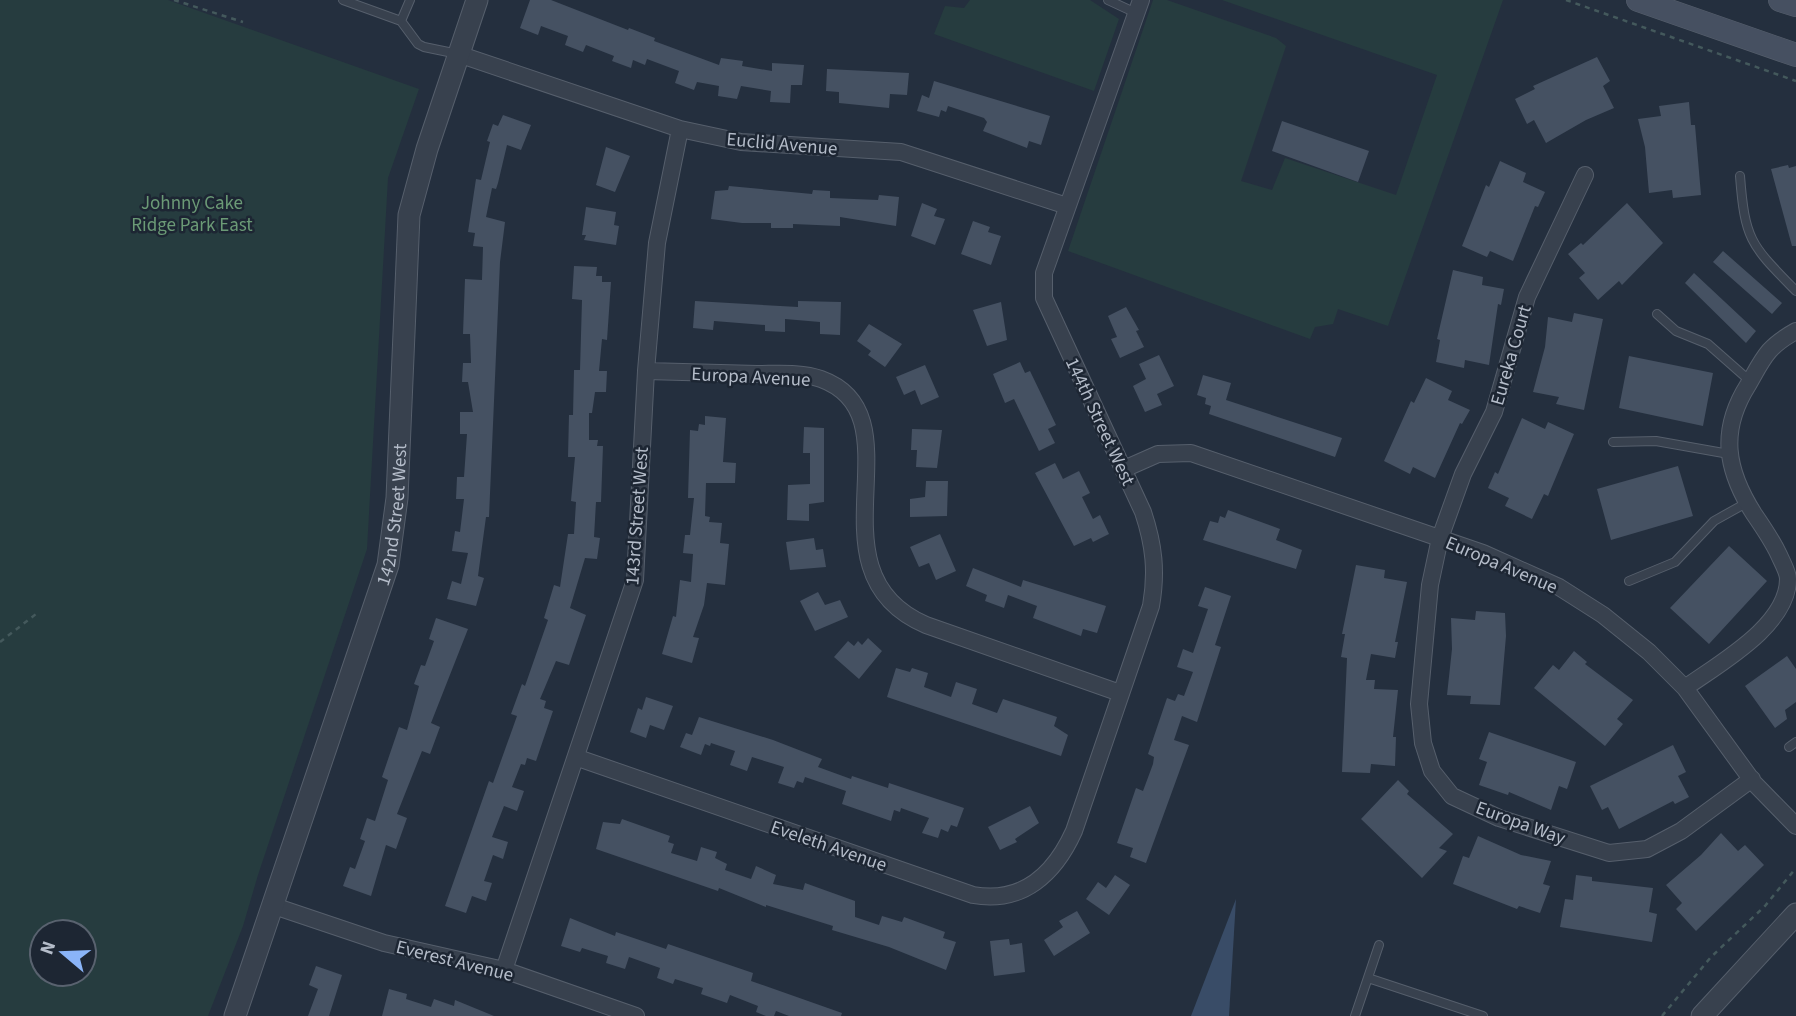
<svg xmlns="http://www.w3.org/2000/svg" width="1796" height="1016" viewBox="0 0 1796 1016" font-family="'Source Sans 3',sans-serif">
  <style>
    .green { fill: #263c3f; fill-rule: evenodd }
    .water { fill: #394c67 }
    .building { fill: #455162 }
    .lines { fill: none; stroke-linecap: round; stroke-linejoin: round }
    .service-casing { stroke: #565f6c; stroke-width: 10 }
    .minor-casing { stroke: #565f6c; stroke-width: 18 }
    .tertiary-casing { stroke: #565f6c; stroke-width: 23 }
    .secondary-casing { stroke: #565f6c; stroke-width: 24 }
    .path { stroke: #44595c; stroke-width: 2.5; stroke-dasharray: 5 5; stroke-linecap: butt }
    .service { stroke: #38414e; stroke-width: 8 }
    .minor { stroke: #38414e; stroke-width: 16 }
    .tertiary { stroke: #38414e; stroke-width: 21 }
    .secondary { stroke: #465061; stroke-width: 23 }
    .labels { text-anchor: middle; stroke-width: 5; stroke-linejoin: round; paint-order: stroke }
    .street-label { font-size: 19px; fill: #b4bcc9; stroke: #1d2633 }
    .park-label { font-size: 19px; fill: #6b9a76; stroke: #1d2633 }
  </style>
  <rect width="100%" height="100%" fill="#242f3e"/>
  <!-- green -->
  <path class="green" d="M0,0H168L419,89L388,178L367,549L258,875L243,926L208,1016H0ZM42,932H84V974H42Z
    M970,0H1090L1119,19L1094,91L934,34L945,6L964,8Z
    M1153,0H1167L1276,38L1286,46L1241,181L1272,190L1285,158L1396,195L1437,75L1222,0H1503L1388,326L1338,309L1333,324L1315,327L1310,339L1068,251Z"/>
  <!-- water -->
  <path class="water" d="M1236,899L1229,1016H1191Z"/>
  <!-- building -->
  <path class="building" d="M530,0H551L628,30L629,28L655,38L654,41L719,65L721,58L743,61L742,66L772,71V63L804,65L802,85H791L790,103L770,102L771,91L741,86L737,99L718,96L719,86L697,82L694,90L675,83L679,71L647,59L645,65L633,60L631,68L612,61L614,56L586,45L583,52L565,45L568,36L541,26L538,35L520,28Z
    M1597,57L1610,81L1603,86L1614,108L1586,120L1546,143L1534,120L1527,124L1515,99L1535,89L1533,86Z
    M827,69L909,73L907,95L890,94L889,108L839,103V92L826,91Z
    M934,81L1050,116L1041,145L1029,141L1027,148L983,131L987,122L984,118L948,106L946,112L941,110L939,117L917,111L922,95L929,98Z
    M1689,102L1691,125H1695L1701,195L1673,198L1672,190L1649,193L1645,147L1638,119L1661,116L1659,106Z
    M503,115L531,125L521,150L507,145L498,183L496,189L492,188L486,217L505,222L500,262L489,517H486L478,576L484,578L476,606L447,599L452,581L461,584L468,553L452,551L455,531L460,532L464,499H456L457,477H464L467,434H460V412H473L468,382H462L463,363H471L470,334H463L465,279L482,280L483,247L473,246L475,233L468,232L476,179L481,180L490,142L487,141L493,124L498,126Z
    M1282,121L1369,151L1358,182L1272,151Z
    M606,147L630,156L615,192L596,185Z
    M1500,161L1526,173L1523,182L1545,192L1538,207L1535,206L1513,261L1490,251L1487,257L1462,246L1486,185L1489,187Z
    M1788,165L1789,168L1796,166V246H1792L1771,169Z
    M729,186L812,194L813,190L830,191V198L878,200L879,195L899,197L896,226L840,217V226L793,224V228H771V223H742L711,219L715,191L728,190Z
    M922,203L937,209L934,216L945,219L935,245L911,236Z
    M1627,203L1663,243L1622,285L1619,281L1598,300L1579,278L1585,273L1568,254L1581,243L1583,245Z
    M586,207L616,212L614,225L619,226L616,245L584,240L586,235H582Z
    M973,221L990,227L988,232L1001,236L991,265L961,254Z
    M1723,251L1782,303L1772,314L1713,262Z
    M574,266L597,267L596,276H602V282H611L607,340L602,339L599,371H607L606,392H595L592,413H589V440H598L597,446H603L601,502H596L594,537L600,538L597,559L585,558L570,608L586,615L569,665L556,661L540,699L546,701L544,708L553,711L536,761L527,758L525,765L521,764L512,787L524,791L517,811L504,806L492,837L508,842L503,859L493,855L484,881L492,883L486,901L472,896L466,913L445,906L489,781L493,783L517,716L511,714L522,684L525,686L548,620L544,618L554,585L560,587L568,534H574L576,502L571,501L575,457H568L569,415H573L574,370H580L582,300L572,299Z
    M1453,270L1483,277L1482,285L1504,289L1501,305L1498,304L1489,365L1465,360L1464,368L1436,362L1440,340L1437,339Z
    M1694,273L1756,331L1746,343L1685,283Z
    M695,301L798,307V301L841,302L840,335L820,334V322L785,319V332L765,331V325L714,321L713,330L693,328Z
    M1001,302L1007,340L987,346L973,310Z
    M1126,307L1139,330L1136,331L1144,347L1120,358L1111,339L1117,337L1108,316Z
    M1574,313L1603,319L1584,410L1556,404L1559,397L1533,392L1545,347L1548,317L1572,322Z
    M869,324L902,344L885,367L868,355L871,351L857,341Z
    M1159,355L1174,386L1157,394L1162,405L1145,412L1133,386L1146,379L1139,364Z
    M1629,356L1713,373L1703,426L1619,408Z
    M1020,362L1025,373L1030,371L1056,425L1048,429L1055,443L1039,451L1014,399L1005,403L993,374Z
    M925,365L939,397L921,405L915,390L904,395L896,377Z
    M1203,375L1231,383L1226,400L1342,438L1335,457L1209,414L1211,406L1205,404L1206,398L1197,395Z
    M1426,378L1452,391L1448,400L1470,410L1462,424L1460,423L1435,478L1413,467L1410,474L1384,461L1411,401L1414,403Z
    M705,416L726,418L723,462L736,463L735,483H706L705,516L710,517L709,522L722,523L720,543L729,544L725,585L707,583L704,605L693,637L699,638L692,663L662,654L673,616L676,617L680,580L691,582L693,554L683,553L685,535H690L694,498H688L690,430L698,431L699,424L705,425Z
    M1522,418L1545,429L1548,422L1574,434L1548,496L1544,494L1532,519L1505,506L1509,498L1488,488L1495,472L1498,474Z
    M804,427L824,428V502L809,504V521L787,520L788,485L810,484V453H803Z
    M912,429L942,430L937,468L916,467L917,450H911Z
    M1055,463L1063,479L1079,471L1090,493L1082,497L1093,519L1100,515L1109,534L1093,542L1091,538L1074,546L1035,473Z
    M1678,466L1693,516L1611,540L1597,489Z
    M926,481H948L947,516L910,517V499L925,497Z
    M1228,510L1280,529L1276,540L1302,550L1296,569L1203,540L1210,521L1218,523L1220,516L1225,518Z
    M940,534L956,571L936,580L929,563L919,567L910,547Z
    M814,538L816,550L823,549L826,567L790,570L786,542Z
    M1729,546L1767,581L1709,644L1670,608Z
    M1356,565L1385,570L1384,578L1407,582L1395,642H1398L1395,658L1371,654L1366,680H1375L1374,689L1398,690L1393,737H1396L1395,766L1371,764L1370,773L1342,772L1347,658L1341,657L1345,634H1342Z
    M973,568L1021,587L1023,580L1106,606L1097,633L1083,629L1081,636L1033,618L1037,606L1008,595L1004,608L985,601L987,595L966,586Z
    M1205,587L1231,596L1215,645L1221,647L1197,722L1182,716L1174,740L1189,745L1146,863L1130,857L1133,848L1117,843L1136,788L1143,791L1153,764L1154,757L1148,754L1167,698L1175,701L1178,694L1184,696L1193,672L1177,667L1183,649L1193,653L1208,609L1198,606Z
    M818,592L825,605L840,600L848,617L815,631L800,601Z
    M1476,611L1505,613L1506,636L1500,705L1470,704L1471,696L1447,695L1452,649L1451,618L1475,620Z
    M436,618L468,629L431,723L440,727L430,754L422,751L397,814L407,818L396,849L386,845L371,896L343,886L350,867L355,869L365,841L360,839L367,818L375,821L388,780L382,777L399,727L407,730L419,686L414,684L421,665L425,666L434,641L429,639Z
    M868,638L882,651L859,679L834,657L848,641L854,646L858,641L862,645Z
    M1574,651L1587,662L1585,664L1633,700L1617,719L1623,724L1605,746L1534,688L1553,665L1559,670Z
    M1787,656L1796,669V702L1785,710L1787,719L1775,728L1745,686Z
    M896,668L910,672L912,668L928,673L924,687L951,697L956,682L977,689L972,704L997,713L1003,699L1057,717L1054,726L1068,735L1061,756L887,697Z
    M646,697L673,706L664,730L650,725L646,738L630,732L638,708L642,710Z
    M699,717L773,740L822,759L818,767L851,779L852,776L888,788L889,783L964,808L957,827L951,825L948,832L941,829L938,838L922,833L929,818L901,808L900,812L894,810L891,821L842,804L846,791L805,777L803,783L797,781L794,788L778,783L784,767L752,757L747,771L730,765L735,751L711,743L710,746L705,744L701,755L680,747L686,733L692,735Z
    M1489,732L1576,762L1567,789L1559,786L1551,810L1509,792L1508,795L1479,785L1487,762L1479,759Z
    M1673,745L1686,772L1678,776L1689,797L1675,804L1673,801L1619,829L1608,807L1602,810L1590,786Z
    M1398,780L1409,791L1407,794L1453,834L1439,848L1447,851L1422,878L1361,819Z
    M1030,806L1039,823L1015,839L1017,842L1000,850L988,827Z
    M622,819L670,836L668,842L674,844L671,853L697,861L701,847L717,852L715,858L727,864L725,870L751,879L756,866L776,875L773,884L803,890L805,883L855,901V917L879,925L882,916L902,922L904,917L945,932L943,938L956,942L946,970L889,947L832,930L833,926L766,905V907L719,888L718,891L596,849L603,822L620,824Z
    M1721,833L1738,851L1745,845L1764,865L1696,931L1676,909L1682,903L1666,885L1701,855Z
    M1478,836L1521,855L1551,861L1543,884L1550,886L1540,913L1519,906L1517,909L1453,884L1463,856L1469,858Z
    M1115,875L1130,885L1109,915L1086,899L1098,882L1106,888Z
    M1576,875L1592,877V881L1653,888L1649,912L1657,914L1652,942L1560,927L1565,899L1573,900Z
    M1077,911L1090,933L1054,956L1044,940L1063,927L1059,921Z
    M570,918L615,936L616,932L666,949L668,944L753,973L751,981L842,1013L841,1016H789L776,1011L774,1016H766L756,1012L758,1006L730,995L727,1003L701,994L703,988L675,979L673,984L657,978L660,968L629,957L625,969L606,963L608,956L582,948L580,952L561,946Z
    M1009,939L1010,945L1022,943L1025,972L994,976L990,941Z
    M316,966L342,975L329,1016H308L318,989L309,985Z
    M389,989L407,994L406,999L431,1007L434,999L454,1006L455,1000L494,1016H382Z"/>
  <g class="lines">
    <defs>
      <path id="service" d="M343,0L401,21L418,44L424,47L458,54
        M1108,0L1136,13
        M401,21L410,0
        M1740,176C1745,241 1751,245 1796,291
        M1657,314L1676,331L1708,344L1750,381
        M1613,442L1656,441L1729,454
        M1629,581L1675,562L1714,521L1748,502
        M1789,747L1796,742
        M1368,978L1483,1016
        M1355,1016L1379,945"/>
      <path id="minor" d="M458,54L680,129L741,142L901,152L1067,206
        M1585,175L1527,297L1494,412L1463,474L1440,538L1430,585L1419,704L1423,743L1432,771L1452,796L1499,818L1609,853L1647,849L1681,831L1752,779
        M646,371C683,372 720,373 757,374C778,374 801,372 821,379C923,416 802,572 926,625L1120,693
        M1124,469L1158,454L1191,453L1483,553L1559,587L1603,615L1649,652L1685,688L1754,783L1796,826
        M1685,688C1718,664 1788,626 1788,579C1788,572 1782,562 1779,555C1772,540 1763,527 1754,514C1726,470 1719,431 1748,385C1764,357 1767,347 1796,331
        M578,758L973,895C1023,904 1055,873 1074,831L1151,606C1157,572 1154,545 1143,512L1044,298V273L1141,0
        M274,906L384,943L504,970L636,1016
        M504,970L635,580L646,371L657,243L680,129"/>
      <g id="tertiary">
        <path id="s1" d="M235,1016L388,565L397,498L409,215L427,149L477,0"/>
        <path d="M1702,1016L1796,914"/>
      </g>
      <path id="secondary" d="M1638,0L1796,55
        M1780,0L1796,5"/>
    </defs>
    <!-- service casing -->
    <use href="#service" class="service-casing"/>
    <!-- minor casing -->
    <use href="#minor" class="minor-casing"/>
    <!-- tertiary casing -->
    <use href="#tertiary" class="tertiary-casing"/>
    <!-- secondary casing -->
    <use href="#secondary" class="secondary-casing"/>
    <!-- path -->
    <path class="path" d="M174,0L243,22
      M1566,0L1796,81
      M0,642L36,614
      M1662,1016L1711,957L1765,906L1796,868"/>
    <!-- service -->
    <use href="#service" class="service"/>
    <!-- minor -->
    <use href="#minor" class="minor"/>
    <!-- tertiary -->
    <use href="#tertiary" class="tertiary"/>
    <!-- secondary -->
    <use href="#secondary" class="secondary"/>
  </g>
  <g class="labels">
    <!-- street labels -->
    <g class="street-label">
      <text transform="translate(782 143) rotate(5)" y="7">Euclid Avenue</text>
      <text transform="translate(1510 355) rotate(-74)" y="7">Eureka Court</text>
      <text transform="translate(751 376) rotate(3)" y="7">Europa Avenue</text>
      <text transform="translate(1101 421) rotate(65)" y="7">144th Street West</text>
      <text dy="7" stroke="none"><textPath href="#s1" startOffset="527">142nd Street West</textPath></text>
      <text transform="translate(636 516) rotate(-86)" y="7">143rd Street West</text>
      <text transform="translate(1502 564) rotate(23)" y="7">Europa Avenue</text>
      <text transform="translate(1521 822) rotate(20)" y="7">Europa Way</text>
      <text transform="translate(829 845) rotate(19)" y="7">Eveleth Avenue</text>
      <text transform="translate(455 960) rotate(14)" y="7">Everest Avenue</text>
    </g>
    <!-- park labels -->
    <g class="park-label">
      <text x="192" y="209">Johnny Cake<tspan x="192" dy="22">Ridge Park East</tspan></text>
    </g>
  </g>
  <!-- north arrow -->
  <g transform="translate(63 953) rotate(289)"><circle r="33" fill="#1d2633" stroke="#59626f" stroke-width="2"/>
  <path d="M0-5L12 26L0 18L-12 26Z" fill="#8ab4f8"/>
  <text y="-10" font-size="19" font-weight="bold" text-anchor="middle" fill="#b4bcc9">N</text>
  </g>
</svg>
